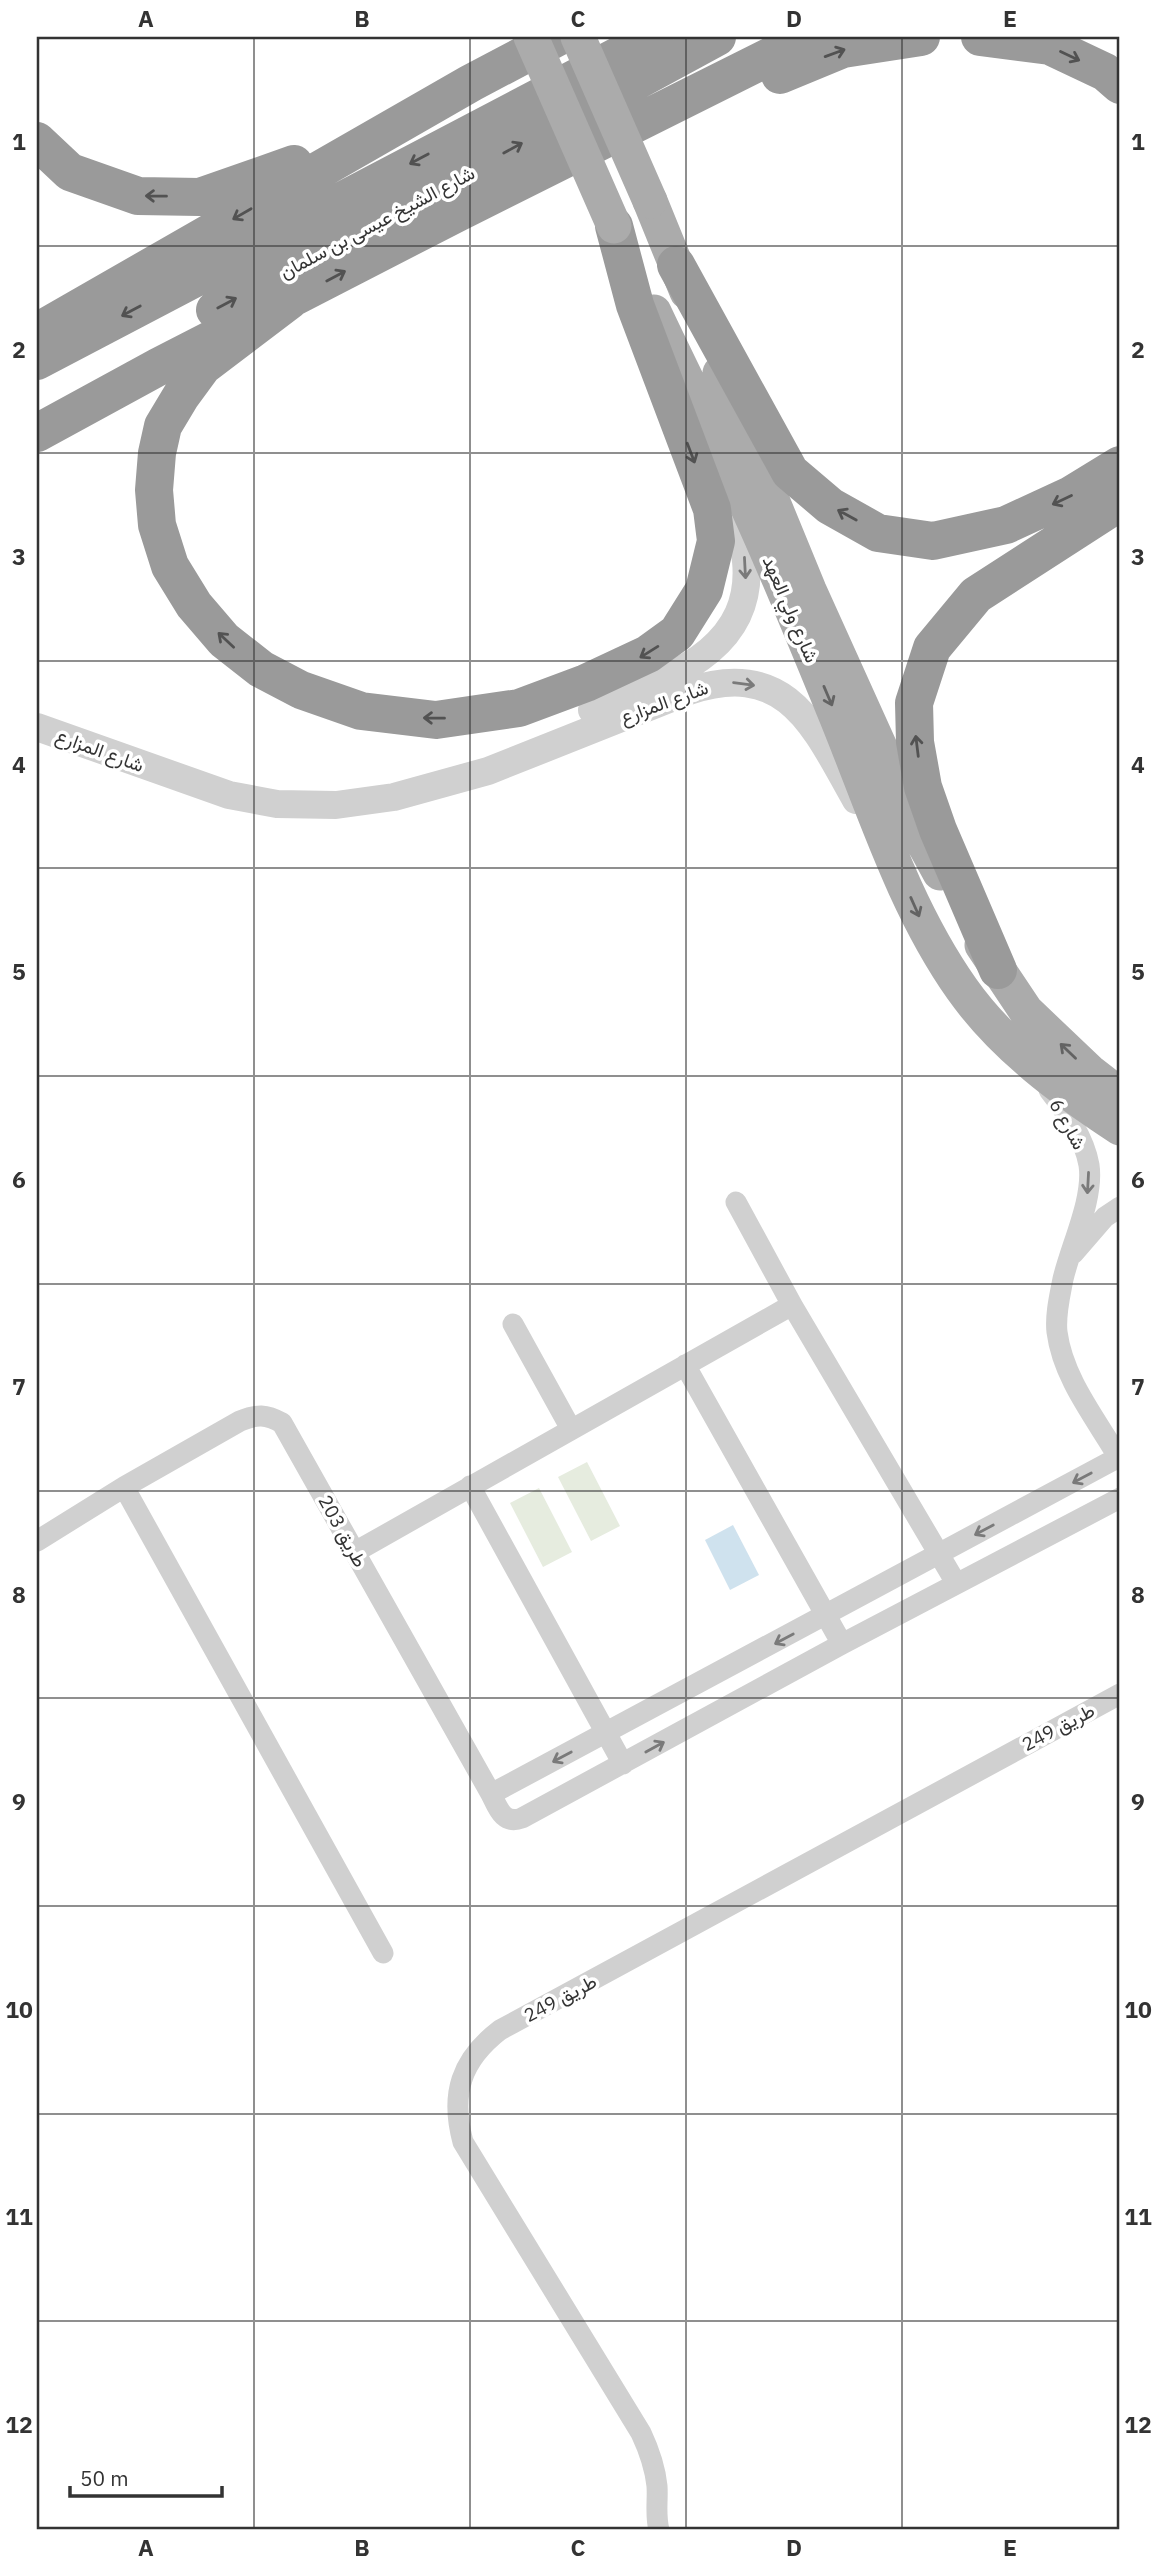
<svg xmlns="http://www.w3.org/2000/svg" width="1157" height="2567" viewBox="0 0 1157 2567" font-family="'IBM Plex Sans',Vazirmatn,sans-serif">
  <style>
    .pitch { fill: #e6ecdf }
    .water { fill: #cfe2ee }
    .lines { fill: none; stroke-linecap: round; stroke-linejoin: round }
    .minor { stroke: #d0d0d0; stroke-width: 21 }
    .tertiary { stroke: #d0d0d0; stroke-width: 28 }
    .primary { stroke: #ababab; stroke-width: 35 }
    .motorway { stroke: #9a9a9a; stroke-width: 38 }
    .primary-bridge { stroke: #ababab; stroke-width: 35 }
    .oneway { stroke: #525252 }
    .oneway2 { stroke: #7a7a7a }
    .oneway3 { stroke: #636363 }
    .grid { fill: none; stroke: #333; stroke-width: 2; stroke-opacity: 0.55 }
    .labels { text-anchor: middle; stroke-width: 7; stroke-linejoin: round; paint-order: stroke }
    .street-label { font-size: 19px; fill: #333; stroke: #fff }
    .neatline { fill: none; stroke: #333; stroke-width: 2.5 }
    .grid-label { font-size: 23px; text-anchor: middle; font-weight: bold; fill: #333 }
  </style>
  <rect width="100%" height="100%" fill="#fff"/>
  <!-- pitch -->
  <path class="pitch" d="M587,1462L620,1526L591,1541L558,1477Z
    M539,1488L572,1552L543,1567L510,1503Z"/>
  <!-- water -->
  <path class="water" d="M733,1525L759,1575L730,1590L705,1540Z"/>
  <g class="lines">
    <!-- minor -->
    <path class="minor" d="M1049,1090C1066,1112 1084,1137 1089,1165C1094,1199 1071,1245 1063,1279C1060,1295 1055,1315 1057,1332C1063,1379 1097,1420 1120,1460
      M736,1202L792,1305L956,1583
      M1073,1254L1105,1217L1120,1207
      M513,1324L571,1429
      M685,1365L842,1644
      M1119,1457L491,1794C498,1808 503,1825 522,1818L842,1644L1120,1498
      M470,1486L623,1764
      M124,1487L383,1953
      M37,1541L124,1487L240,1421C257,1414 266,1414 282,1423L491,1794
      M355,1552L792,1305
      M659,2530C655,2515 658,2501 657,2486C655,2467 649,2450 641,2433L463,2142C450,2094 461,2060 500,2030L1120,1694"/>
    <!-- tertiary -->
    <path class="tertiary" d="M592,710C660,680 755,655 746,561C743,536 732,512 725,488
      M37,727L229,795L277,804L336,805L394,797L488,771L689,691C788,658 815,728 856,800"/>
    <!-- primary -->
    <path class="primary" d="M650,201L687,292
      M654,312C686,380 721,448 752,517C780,579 806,643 832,706C872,802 902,904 962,989C1003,1047 1062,1090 1120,1128
      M720,373L809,590L922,840L940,873
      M982,945L1026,1011L1089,1071L1120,1095"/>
    <!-- motorway -->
    <path class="motorway" d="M980,37L1050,46L1105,72L1120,85
      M780,75L843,49L921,37
      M37,141L70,172L138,196L200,197L294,164
      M676,265L790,472L830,506L878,533L933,541L1006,525L1071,495L1120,465
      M290,300L203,366L181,396L163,426L157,453L154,490L157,525L170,566L194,605L224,640L261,669L301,690L361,711L436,720L519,708L586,683L648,654L677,633L704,590L716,541L712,509L635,305L614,226
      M215,310L717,37
      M37,332L471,83L558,37
      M37,361L654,37
      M37,433L158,367L457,213L809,37
      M998,970L938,830L923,787L915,742L914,703L932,648L976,595L1120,502"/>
    <!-- primary-bridge -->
    <path class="primary-bridge" d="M531,37L614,226
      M578,37L650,201"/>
  </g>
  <!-- one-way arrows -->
  <defs><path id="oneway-shaft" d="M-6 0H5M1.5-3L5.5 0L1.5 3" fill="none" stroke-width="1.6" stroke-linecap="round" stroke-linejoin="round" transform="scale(1.75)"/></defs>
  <g class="oneway">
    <use href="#oneway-shaft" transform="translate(835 53) rotate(-20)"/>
    <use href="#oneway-shaft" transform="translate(1070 56) rotate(25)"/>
    <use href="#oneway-shaft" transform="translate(513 148) rotate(-29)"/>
    <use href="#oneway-shaft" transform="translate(419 159) rotate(152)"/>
    <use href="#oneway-shaft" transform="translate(156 196) rotate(-179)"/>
    <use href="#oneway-shaft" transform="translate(242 214) rotate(150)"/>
    <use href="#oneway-shaft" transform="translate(336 276) rotate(-28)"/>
    <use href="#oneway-shaft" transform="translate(227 303) rotate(-28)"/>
    <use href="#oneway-shaft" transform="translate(131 311) rotate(152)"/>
    <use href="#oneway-shaft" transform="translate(691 453) rotate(69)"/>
    <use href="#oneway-shaft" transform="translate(1062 500) rotate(155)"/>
    <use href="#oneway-shaft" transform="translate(847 515) rotate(-151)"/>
    <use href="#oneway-shaft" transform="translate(226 640) rotate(-137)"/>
    <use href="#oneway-shaft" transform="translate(649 652) rotate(148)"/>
    <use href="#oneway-shaft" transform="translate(434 718) rotate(-179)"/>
    <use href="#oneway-shaft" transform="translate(917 746) rotate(-97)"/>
  </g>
  <g class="oneway2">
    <use href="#oneway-shaft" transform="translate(745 568) rotate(87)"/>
    <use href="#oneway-shaft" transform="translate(744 684) rotate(7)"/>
    <use href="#oneway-shaft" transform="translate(1088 1183) rotate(93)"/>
    <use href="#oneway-shaft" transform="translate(1082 1478) rotate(152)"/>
    <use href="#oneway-shaft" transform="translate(984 1530) rotate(152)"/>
    <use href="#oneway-shaft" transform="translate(784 1639) rotate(152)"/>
    <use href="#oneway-shaft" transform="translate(655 1747) rotate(-29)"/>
    <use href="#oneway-shaft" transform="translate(562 1757) rotate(152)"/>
  </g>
  <g class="oneway3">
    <use href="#oneway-shaft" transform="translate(828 696) rotate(67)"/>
    <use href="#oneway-shaft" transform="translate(915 907) rotate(66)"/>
    <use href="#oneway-shaft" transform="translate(1068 1051) rotate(-136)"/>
  </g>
  <!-- grid -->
  <path class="grid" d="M254,37V2530M470,37V2530M686,37V2530M902,37V2530M37,246H1120M37,453H1120M37,661H1120M37,868H1120M37,1076H1120M37,1284H1120M37,1491H1120M37,1698H1120M37,1906H1120M37,2114H1120M37,2321H1120"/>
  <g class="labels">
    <!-- street labels -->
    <g class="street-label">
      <text transform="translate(377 222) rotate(-28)" y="7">شارع الشيخ عيسى بن سلمان</text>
      <text transform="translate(791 609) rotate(67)" y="7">شارع ولي العهد</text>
      <text transform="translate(664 702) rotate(-20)" y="7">شارع المزارع</text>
      <text transform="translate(100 750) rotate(20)" y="7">شارع المزارع</text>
      <text transform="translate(1068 1124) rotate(61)" y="7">شارع 6</text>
      <text transform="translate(343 1531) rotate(61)" y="7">طريق 203</text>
      <text transform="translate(1058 1727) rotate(-28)" y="7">طريق 249</text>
      <text transform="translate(560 1998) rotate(-28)" y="7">طريق 249</text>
    </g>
  </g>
  <!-- border -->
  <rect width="1157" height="2567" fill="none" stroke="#ffffff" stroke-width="77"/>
  <!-- scale -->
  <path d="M70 2486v10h152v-10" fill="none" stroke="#333333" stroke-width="3.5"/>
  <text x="80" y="2486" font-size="21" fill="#333333" stroke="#ffffff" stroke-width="5" paint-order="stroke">50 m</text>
  <rect x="38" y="38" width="1080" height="2490" class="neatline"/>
  <g class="grid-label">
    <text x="146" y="27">A</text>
    <text x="362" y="27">B</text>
    <text x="578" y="27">C</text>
    <text x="794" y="27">D</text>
    <text x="1010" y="27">E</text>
    <text x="19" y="150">1</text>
    <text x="1138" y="150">1</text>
    <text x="19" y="358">2</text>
    <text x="1138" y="358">2</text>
    <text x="19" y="565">3</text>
    <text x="1138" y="565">3</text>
    <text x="19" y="773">4</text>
    <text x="1138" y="773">4</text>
    <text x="19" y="980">5</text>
    <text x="1138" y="980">5</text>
    <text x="19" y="1188">6</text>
    <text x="1138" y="1188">6</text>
    <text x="19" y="1395">7</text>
    <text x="1138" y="1395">7</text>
    <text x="19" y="1603">8</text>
    <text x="1138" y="1603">8</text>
    <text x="19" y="1810">9</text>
    <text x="1138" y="1810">9</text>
    <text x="19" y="2018">10</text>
    <text x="1138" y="2018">10</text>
    <text x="19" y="2225">11</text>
    <text x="1138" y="2225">11</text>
    <text x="19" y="2433">12</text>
    <text x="1138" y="2433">12</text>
    <text x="146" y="2556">A</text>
    <text x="362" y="2556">B</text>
    <text x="578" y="2556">C</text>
    <text x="794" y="2556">D</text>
    <text x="1010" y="2556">E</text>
  </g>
</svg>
